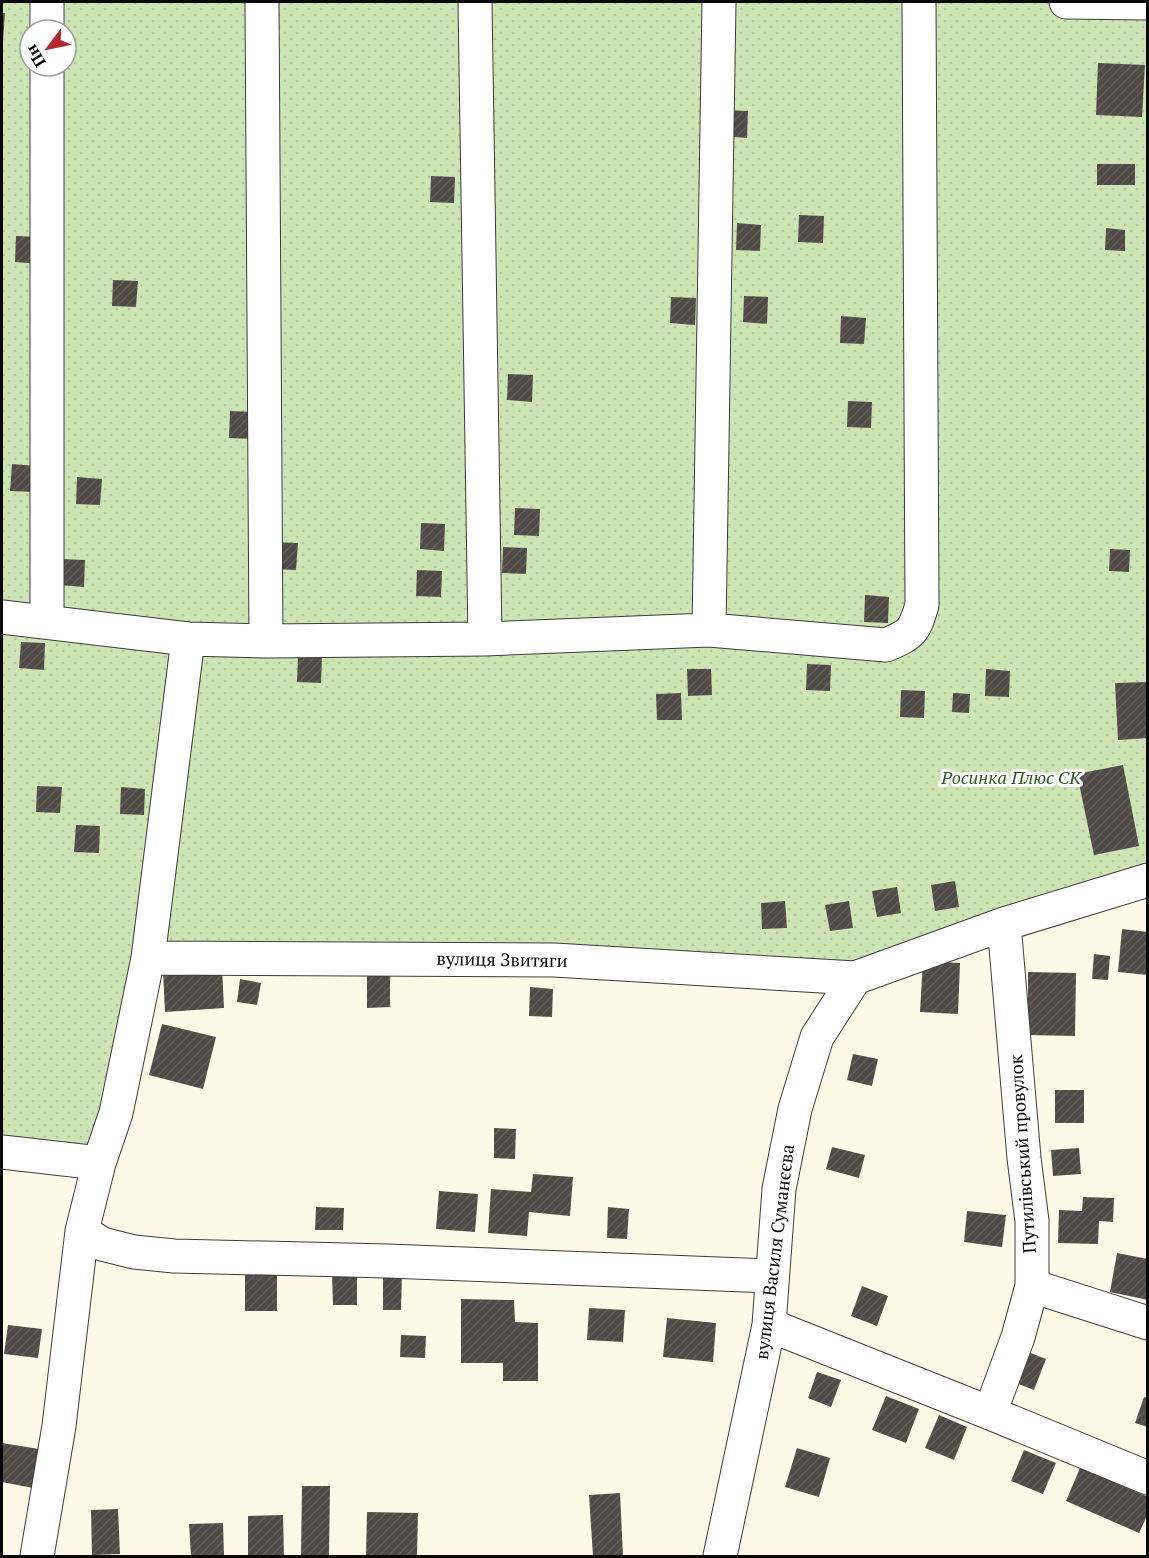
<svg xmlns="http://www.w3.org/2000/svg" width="1149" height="1558" viewBox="0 0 1149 1558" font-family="'PT Serif',serif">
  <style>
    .garden { fill: url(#garden-dots); fill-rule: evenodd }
    .building { fill: url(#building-hatch) }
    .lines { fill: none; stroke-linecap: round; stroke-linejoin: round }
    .minor-casing { stroke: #3c3c3c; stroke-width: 35 }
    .minor { stroke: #fff; stroke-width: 33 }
    .labels { text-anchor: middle; stroke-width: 6; stroke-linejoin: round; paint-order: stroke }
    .park-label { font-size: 18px; font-style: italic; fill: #2b5c1f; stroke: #fff }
    .street-label { font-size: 18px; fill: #090909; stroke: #fff }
  </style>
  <defs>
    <pattern id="garden-dots" width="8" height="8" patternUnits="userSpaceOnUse" patternTransform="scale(1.5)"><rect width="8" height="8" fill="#cde5b4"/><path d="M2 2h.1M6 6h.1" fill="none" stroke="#afc399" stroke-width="1.8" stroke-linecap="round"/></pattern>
    <pattern id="building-hatch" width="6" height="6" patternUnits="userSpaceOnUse" patternTransform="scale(1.5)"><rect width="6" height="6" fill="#514b47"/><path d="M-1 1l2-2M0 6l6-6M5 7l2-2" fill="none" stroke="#65605d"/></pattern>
  </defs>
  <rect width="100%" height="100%" fill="#fef9e7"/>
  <!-- garden -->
  <path class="garden" d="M2,2H1147V880L855,978L148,958L99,1163L2,1152ZM30,30H66V66H30Z"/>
  <!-- building -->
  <path class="building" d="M2,13H5L3,41H2Z
    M1098,63L1145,65L1142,117L1096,115Z
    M724,110L748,111L747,138L723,136Z
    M1097,164H1135V185H1097Z
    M431,176L455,177L454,203L430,202Z
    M799,215L824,216L823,243L798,242Z
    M737,223L761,225L760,251L736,250Z
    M1106,228L1125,230V251L1105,250Z
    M16,236L41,237L40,264L15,262Z
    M113,280L138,281L136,307L112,306Z
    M744,296L768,297L767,324L743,322Z
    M671,297L696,298L695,325L670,323Z
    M841,316L866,318L864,344L840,343Z
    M508,374L533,375L532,402L507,400Z
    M848,401L872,402L871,428L847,427Z
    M230,411L254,412L253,439L229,438Z
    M12,464L36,466L35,492L10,491Z
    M77,477L102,479L100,505L76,504Z
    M515,508L540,509L539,536L514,535Z
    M421,523L445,524L444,551L420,549Z
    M273,542L298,543L296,570L272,569Z
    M503,547L527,548L526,574L502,573Z
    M1110,549L1130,550L1129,572L1109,571Z
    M61,559L85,560L84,587L60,585Z
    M417,570L442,571L441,597L416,596Z
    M865,595L889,597L888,623L864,622Z
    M21,642L45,643L44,670L19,668Z
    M298,656L322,657L321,683L297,682Z
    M807,664L831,665L830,691L806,690Z
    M687,669H711L712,695L688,696Z
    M986,669L1010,671L1009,697L985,696Z
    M1148,682V738L1118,740L1115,683Z
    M901,690L925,691L924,718L900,717Z
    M681,693L682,720H657L656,694Z
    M953,693L970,694L969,713L952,712Z
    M1123,765L1139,846L1094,855L1077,774Z
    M37,786L62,787L60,813L36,812Z
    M121,787L145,789L144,815L120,814Z
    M76,825L100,826L99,853L74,852Z
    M955,881L959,907L935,911L931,885Z
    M897,887L901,913L877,917L872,891Z
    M785,901L787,928L762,929L761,903Z
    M849,901L853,928L830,931L825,905Z
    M1122,929L1148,932V975L1118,972Z
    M1094,954L1110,956L1108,980L1092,979Z
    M923,961L960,963L958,1014L920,1012Z
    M222,968L224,1008L165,1012L163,971Z
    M1028,972L1076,973L1075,1036L1028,1035Z
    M367,975H390V1007L367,1008Z
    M240,979L261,983L257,1005L237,1002Z
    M530,987L553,989L552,1017L529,1016Z
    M162,1024L216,1037L203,1089L149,1075Z
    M853,1054L878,1059L872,1086L847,1080Z
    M1055,1090H1084V1123H1055Z
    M494,1128L516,1129L515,1159L494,1158Z
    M832,1147L865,1155L859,1178L826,1169Z
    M1079,1148L1081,1174L1053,1176L1051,1150Z
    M533,1174L573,1177L570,1216L529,1212L527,1236L488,1233L491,1189L531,1192Z
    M439,1191L478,1194L475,1232L436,1229Z
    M1083,1197L1114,1198L1113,1222L1099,1221L1098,1244L1058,1243L1059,1210L1082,1211Z
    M316,1207L344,1208L343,1230H315Z
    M608,1207L629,1209L627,1239L607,1238Z
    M967,1211L1006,1215L1002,1247L964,1242Z
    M1117,1253L1148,1259V1300L1110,1292Z
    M383,1272H402L401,1310H383Z
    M245,1275H277V1311H245Z
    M332,1275H357V1305H333Z
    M862,1286L888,1296L877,1326L851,1316Z
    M461,1299L514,1300L515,1322L538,1323V1381H503V1363H461Z
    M589,1308L625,1310L623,1342L587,1340Z
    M667,1318L716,1323L713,1362L663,1357Z
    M8,1325L42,1329L38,1358L4,1354Z
    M401,1335L426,1336L425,1358L400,1357Z
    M1023,1350L1046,1359L1034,1390L1011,1381Z
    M817,1372L841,1380L831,1407L808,1398Z
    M886,1396L919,1409L906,1443L872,1430Z
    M1144,1397L1148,1398V1427L1135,1423Z
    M939,1415L967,1427L954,1460L925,1448Z
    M2,1443L39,1449L33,1488L2,1482Z
    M797,1448L830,1458L819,1497L785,1487Z
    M1024,1450L1056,1463L1043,1494L1011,1481Z
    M1080,1468L1148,1497V1514L1139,1533L1066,1501Z
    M302,1486H330L329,1556H301Z
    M620,1493L623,1556H593L589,1495Z
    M118,1509L120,1554L92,1555L91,1510Z
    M367,1512L418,1513L417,1556H366Z
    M283,1515L284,1556H248V1516Z
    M223,1523L224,1556H191L189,1524Z"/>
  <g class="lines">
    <defs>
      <path id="minor" d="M262,2L266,641
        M475,2L485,639
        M1066,2L1148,3
        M47,30V2
        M2,617L188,639L266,641L485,639L709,630L886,645C912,634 914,632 922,605L919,2
        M47,622V66
        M709,630L719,2
        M148,958L554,960L855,978
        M2,1152L99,1163
        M82,1231L102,1244L134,1252L174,1256L388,1261L772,1276
        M1032,1286L1148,1323
        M769,1325L990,1413L1148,1478
        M990,1413L1018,1337L1032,1286V1221L1024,1158L1004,924
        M37,1556L59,1426L82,1231L99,1163L116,1113L148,958L188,639
        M720,1556L769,1325L779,1189L795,1109L817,1037L855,978L1004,924L1148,880"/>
    </defs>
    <!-- minor casing -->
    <use href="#minor" class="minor-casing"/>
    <!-- minor -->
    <use href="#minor" class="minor"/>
  </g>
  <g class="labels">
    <!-- park labels -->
    <g class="park-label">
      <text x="1011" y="784">Росинка Плюс СК</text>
    </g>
    <!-- street labels -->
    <g class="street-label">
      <text transform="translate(502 960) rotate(1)" y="6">вулиця Звитяги</text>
      <text transform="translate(1023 1154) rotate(-94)" y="6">Путилівський провулок</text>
      <text transform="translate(775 1252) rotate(-83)" y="6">вулиця Василя Суманєєва</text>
    </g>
  </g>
  <!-- border -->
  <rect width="1149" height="1558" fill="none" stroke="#090909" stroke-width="6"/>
  <!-- north arrow -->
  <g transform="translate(48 48) rotate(238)"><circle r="28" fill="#ffffff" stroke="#9d9d9d" stroke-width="1.5"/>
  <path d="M0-4.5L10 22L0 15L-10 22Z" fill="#b02a30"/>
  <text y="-9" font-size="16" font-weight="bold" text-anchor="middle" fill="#090909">Пн</text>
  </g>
</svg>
